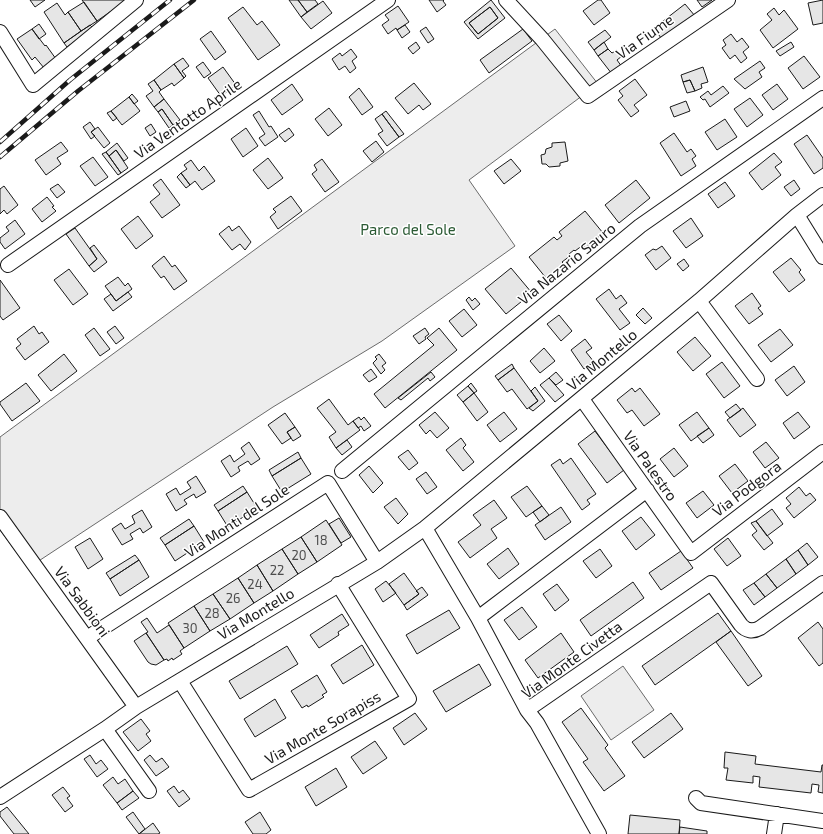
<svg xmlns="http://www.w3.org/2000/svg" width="823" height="834" viewBox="0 0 823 834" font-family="'Exo 2',sans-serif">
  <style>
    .built { fill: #ededed; stroke: #6a6a6a }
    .building { fill: #e6e6e6; stroke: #1a1a1a; fill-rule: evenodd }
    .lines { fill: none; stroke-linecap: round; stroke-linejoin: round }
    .minor-casing { stroke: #1a1a1a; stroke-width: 16 }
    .minor { stroke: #fff; stroke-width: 14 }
    .rail-casing { stroke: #1a1a1a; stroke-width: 4.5 }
    .rail { stroke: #fff; stroke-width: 3; stroke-dasharray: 9; stroke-linecap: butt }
    .labels { text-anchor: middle; stroke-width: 3; stroke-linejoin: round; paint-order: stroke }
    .number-label { font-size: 13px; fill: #4d4d4d }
    .street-label { font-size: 15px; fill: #1a1a1a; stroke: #fff }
    .park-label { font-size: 15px; fill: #2b5a34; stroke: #fff }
  </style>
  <rect width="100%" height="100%" fill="#fff"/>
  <!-- built -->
  <path class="built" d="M555,29L598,84L469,180L515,246L382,341L273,407L28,568L0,530V437Z
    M623,666L654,710L611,740L581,696Z"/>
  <!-- building -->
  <path class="building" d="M30,0H45L35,7Z
    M82,0H127L97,21Z
    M289,0H298L307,12L301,17Z
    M298,0H315L318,4L307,12Z
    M429,0H444L443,1L446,5L437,12Z
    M491,0L505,18L478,39L464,22ZM490,7L498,18L478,34L469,23Z
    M598,0H601L610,13L594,25L583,11Z
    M697,0H712L702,7Z
    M823,0V23L813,25L808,3Z
    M323,1L332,13L311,29L301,17Z
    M84,2L97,21L81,31L68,12Z
    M57,3L65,15L68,12L81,31L64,43L44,12Z
    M685,4L695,16L661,38L654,28Z
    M398,6L409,22L397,30L396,28L388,34L382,25L389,20L385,15Z
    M243,7L257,25L262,21L280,45L258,60L228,18Z
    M490,7L498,18L478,34L469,23Z
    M774,8L779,15L784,10L798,29L773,48L760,30L772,20L767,14Z
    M39,24L46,34L39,39L32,29Z
    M90,25L93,28L67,47L64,43Z
    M405,25L410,32L402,38L397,30Z
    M426,27L434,39L428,43L420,31Z
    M32,29L45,46L46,45L56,59L44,68L35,57L32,60L17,39Z
    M523,29L532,41L489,73L480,60Z
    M605,30L611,37L594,50L588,42Z
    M211,31L226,52L215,60L200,39Z
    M731,34L737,42L742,38L749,47L743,52L747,58L741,63L735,55L730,59L722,48L726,45L723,40Z
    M416,42L420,48L413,54L408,48Z
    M604,42L608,49L598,56L594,50Z
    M791,42L794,47L780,56L776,51Z
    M351,49L357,57L352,61L356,68L350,73L345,66L339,70L332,59L340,53L342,56Z
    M608,49L612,53L617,50L622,56L617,60L622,67L612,74L598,56Z
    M804,56L820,77L803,89L788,68Z
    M183,58L189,66L182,71L186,76L184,78L174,64Z
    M760,61L765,68L759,72L762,77L745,89L734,79Z
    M203,62L211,73L204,78L196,67Z
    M174,64L184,78L174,86L172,83L161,90L154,80Z
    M223,67L236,85L221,96L208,78Z
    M703,67L708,82L701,84L702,88L695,91L690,80L683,82L681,75Z
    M635,79L647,95L634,105L639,111L631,117L618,100L623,96L619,91Z
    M154,80L161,90L159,92L164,99L154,107L146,96L153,91L148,84Z
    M690,80L695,91L687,93L683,82Z
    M414,83L431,104L423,110L419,105L408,114L395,98Z
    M292,84L303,100L282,115L271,100Z
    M777,84L788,99L773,110L762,95Z
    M723,86L729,93L710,107L705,99L703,100L700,97L708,91L711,95Z
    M359,88L373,107L362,115L349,97Z
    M132,94L138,101L134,104L129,97Z
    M129,97L140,111L122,125L111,111Z
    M750,98L763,115L747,127L734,109Z
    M164,99L180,120L173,125L162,109L158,112L154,107Z
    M686,101L690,111L674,117L670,107Z
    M329,108L342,125L328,136L315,119Z
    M162,109L173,125L169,128L158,112Z
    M111,111L117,118L113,121L107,113Z
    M259,111L269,127L271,126L278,137L265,146L259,138L265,134L253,115Z
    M386,111L404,134L399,137L382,114Z
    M382,114L399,137L387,146L378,134L383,131L375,119Z
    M725,119L737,137L717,150L705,132Z
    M90,122L95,129L91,132L95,136L91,139L83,127Z
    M151,124L156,132L150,136L145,128Z
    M98,127L110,143L104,148L91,132Z
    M246,128L258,146L243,157L231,139Z
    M289,128L294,135L285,142L279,135Z
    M674,133L687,152L691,149L696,156L692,159L696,166L681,176L660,143Z
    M807,135L823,158V168L814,174L794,144Z
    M376,141L384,152L372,162L363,151Z
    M61,142L68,151L57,158L61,164L46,175L35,160Z
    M565,142L568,161L560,163V166L549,167L546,164H542L541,155L545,154L546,149L552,147V143Z
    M117,143L128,158L124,161L116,150L109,156L106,152Z
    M116,150L128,168L121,173L109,156Z
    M106,152L121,173L118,175L102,154Z
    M774,153L782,162L775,167L781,175L762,190L749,173Z
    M93,157L108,177L95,186L80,166Z
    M268,158L283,178L268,189L253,170Z
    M322,159L339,182L325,192L312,174L317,170L314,165Z
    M511,159L521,171L504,184L494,171Z
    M191,160L199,171L204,166L215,181L202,190L195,181L190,185L181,173L187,169L184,165Z
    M181,173L190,185L186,188L177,177Z
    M161,179L180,205L162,218L150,202L160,194L153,185Z
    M636,180L650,198L619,223L605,205Z
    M794,180L800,189L791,196L784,187Z
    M725,182L735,196L718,208L708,194Z
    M58,184L65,192L57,198L50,189Z
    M4,186L18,205L7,214L4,210L0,214V189Z
    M291,196L302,211L278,229L270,217L276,212L273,209Z
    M47,197L54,206L52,207L56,211L42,222L32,209Z
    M585,211L603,233L585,248L583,245L575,251L574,250L569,254L570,256L562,262L564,264L546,278L529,257L554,237L557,240L562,236L559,232Z
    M138,216L153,236L136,249L121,229Z
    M691,218L703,236L686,248L673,231Z
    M15,220L25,234L5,249L0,242V238L9,231L6,227Z
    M229,226L232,231L239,226L251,242L245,250L240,244L232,250L219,234Z
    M75,228L97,259L89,266L66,234Z
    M94,245L107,262L94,272L89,266L97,259L90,248Z
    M662,246L671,258L656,270L645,255L653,249L656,250Z
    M164,256L172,267L175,265L187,281L174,290L164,276L161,278L152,266Z
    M791,258L801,270L799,272L805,280L789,292L773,272Z
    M684,259L689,266L683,271L677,264Z
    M511,268L532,293L506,314L485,289Z
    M69,269L88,294L73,305L54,280Z
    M118,277L125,286L128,283L132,289L116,301L105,286Z
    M0,280L20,308L3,320L0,316Z
    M609,289L616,299L621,295L627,303L619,309L630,323L620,330L596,299Z
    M128,292L132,297L113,311L104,299L111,294L116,301Z
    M752,293L761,306L758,308L763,314L749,324L735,306Z
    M469,297L472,301L475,298L480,304L473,310L466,300Z
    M643,308L652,318L645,324L636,315Z
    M464,309L477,325L462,337L449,321Z
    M559,315L572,331L561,341L547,324Z
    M34,326L39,334L42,332L49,342L25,360L16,348L21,344L17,339Z
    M115,326L124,338L116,344L107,332Z
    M94,328L110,349L100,356L85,335Z
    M425,328L429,334L425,337L426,339L419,344L413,336Z
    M439,328L457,350L385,408L374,394L434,345L427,338Z
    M780,329L793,345L771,362L758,345Z
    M695,337L711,356L693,371L677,352Z
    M585,339L592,348L586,352L594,362L584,369L571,350Z
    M544,348L555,361L540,373L530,361Z
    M64,354L77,371L51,391L38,375Z
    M379,354L386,363L382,366L385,370L381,374L373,363L377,359L375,357Z
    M722,362L740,386L724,398L706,374Z
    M512,364L514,368L498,380L495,376Z
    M794,366L805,382L787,396L775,380Z
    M514,368L538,401L527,409L512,389L507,392L498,380Z
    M371,369L377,377L369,382L363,375Z
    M431,372L435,377L430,381L428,378L401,400L398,398Z
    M556,372L563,380L556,385L549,378Z
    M549,378L564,395L555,402L540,385Z
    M26,383L40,401L12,421L0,404V402Z
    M471,383L477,391L474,393L468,386Z
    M468,386L474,393L463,402L457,395Z
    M535,387L545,401L533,411L529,408L538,401L531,391Z
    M632,388L635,392L640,388L660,414L644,426L632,410L627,413L617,400Z
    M474,393L488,412L477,421L463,402Z
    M329,399L348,425L353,421L360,430L336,448L329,437L336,432L317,408Z
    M736,404L741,410L730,418L725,412Z
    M743,408L756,425L740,437L727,420Z
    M435,412L449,428L437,438L430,430L426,434L419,425Z
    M504,412L517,429L500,442L487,425Z
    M697,412L709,428L691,441L679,425Z
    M798,412L810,427L794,439L783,423Z
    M285,413L295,427L287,432L291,438L282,444L268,425Z
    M359,417L361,420L364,417L371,426L364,431L361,426L358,428L353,421Z
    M295,427L301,436L293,441L287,432Z
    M709,428L714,435L703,443L697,436Z
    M595,431L624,470L607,483L578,444Z
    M461,438L466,445L463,448L474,462L463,471L446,450Z
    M347,440L352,447L342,455L336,448Z
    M249,442L260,459L251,465L248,461L238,467L240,471L231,477L221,461L230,455L234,462L245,454L241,448Z
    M766,442L779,458L765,468L753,452Z
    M674,448L688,466L674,477L660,459Z
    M408,450L418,463L409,470L398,457Z
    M298,452L301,458L272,476L269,470Z
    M301,458L311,474L282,492L272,476Z
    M571,458L596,494L587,500L590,504L582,510L551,465L560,459L563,464Z
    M735,464L748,481L732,493L719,476Z
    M369,466L383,483L373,493L359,475Z
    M426,472L437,487L427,494L416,479Z
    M196,476L206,492L196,498L194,494L184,500L187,504L176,511L166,494L176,488L180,495L191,488L187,482Z
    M243,486L247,492L218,511L214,505Z
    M527,486L542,506L526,517L511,497Z
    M799,487L806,496L810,493L816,500L794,518L786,508L791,504L786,498Z
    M703,491L714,505L697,518L686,503Z
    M247,492L257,508L228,527L218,511Z
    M396,498L408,514L398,524L384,507Z
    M494,500L507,518L491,529L497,538L470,558L458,542L481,525L473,515Z
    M542,506L549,515L540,522L533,512Z
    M561,507L571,522L545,540L535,525Z
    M772,509L783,524L767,536L756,521Z
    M142,510L152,527L143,533L140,528L130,534L133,539L122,545L112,529L121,523L125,529L135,523L132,516Z
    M641,517L655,535L636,550L622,531Z
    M339,518L351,537L341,543L329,524Z
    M189,519L194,526L165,545L160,538Z
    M326,520L342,545L317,562L301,537Z
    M756,521L773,543L764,550L752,535L757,531L751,523Z
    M194,526L204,542L175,561L165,545Z
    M301,537L317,562L298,574L282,549Z
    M90,538L103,559L88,569L75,547Z
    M728,538L741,556L727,566L714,549Z
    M807,543L818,557L808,565L798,550Z
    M508,548L519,564L499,579L487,564Z
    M282,549L298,574L273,591L257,565Z
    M600,549L612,566L596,578L583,561Z
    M798,550L808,565L796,574L786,559Z
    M681,551L693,568L661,590L649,573Z
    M135,555L139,560L110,579L106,573Z
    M786,559L796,574L777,588L766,574Z
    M139,560L149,577L120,596L110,579Z
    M257,565L273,591L254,603L238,578Z
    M404,573L419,594L404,605L389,584Z
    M766,574L777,588L765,597L754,583Z
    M238,578L254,603L230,619L213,594Z
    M386,581L396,593L383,602L375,589Z
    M633,582L644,598L591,636L580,620Z
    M754,583L765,597L754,605L743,590Z
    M557,584L569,600L555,611L543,594Z
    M422,587L428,595L407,610L404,605L419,594L416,591Z
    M213,594L230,619L210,631L194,606Z
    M194,606L210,631L184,648L168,623Z
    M522,607L537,627L519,640L504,620Z
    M449,610L460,628L417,654L406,635Z
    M718,613L731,631L655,685L642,666Z
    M342,614L349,625L338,632L339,635L319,648L310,635Z
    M147,618L157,633L169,625L184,648L180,651L182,654L173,660L172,658L168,661L167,659L164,660L146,633L148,632L141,622Z
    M818,622L823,629V663L819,666L798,638Z
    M731,631L762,676L748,686L716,642Z
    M146,633L164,660L156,665L151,664L148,662L134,641Z
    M561,633L574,652L538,678L525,660Z
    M362,645L374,665L343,684L331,665Z
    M287,646L298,664L240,699L229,681Z
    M479,664L491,685L446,712L433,691Z
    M317,675L327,692L322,695L324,697L308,707L307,705L302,708L291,691Z
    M275,699L286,718L255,737L244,719Z
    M581,708L608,745L605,748L625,776L604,791L583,762L588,759L562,722Z
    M415,713L427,729L404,745L393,728Z
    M671,713L683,729L644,758L632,742Z
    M141,719L150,731L146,734L151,741L138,751L123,732Z
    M375,741L387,758L363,774L351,757Z
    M725,752L756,756L755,764L821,772L822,765H823V793L818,792L819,785L812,784L811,793L759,787L760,777L753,776V783L726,780L728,768H724Z
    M90,755L96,764L101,760L108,769L97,777L84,759Z
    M150,755L156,762L162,758L169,767L156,776L144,760Z
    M336,768L347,787L316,806L305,787Z
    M113,777L118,784L125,779L133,791L117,803L103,785Z
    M174,786L179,793L183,790L190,799L179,807L167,791Z
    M63,787L70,796L67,798L73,806L65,812L52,795Z
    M133,791L139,798L122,810L117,803Z
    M7,807L29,834H14L0,816V812Z
    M133,812L145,829L139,834L126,817Z
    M260,812L271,830L266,834H253L245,822Z
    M630,815L680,820L679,834H628Z
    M153,823L160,833L158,834H139Z
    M680,827L707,831V834H679Z"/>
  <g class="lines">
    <defs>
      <path id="minor" d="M506,0L542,39L588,96L728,0
        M0,32L33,85L136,0
        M823,195L797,215L823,257
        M8,265L388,0
        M699,301L757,379
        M582,399L691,553L823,452
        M342,471L640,226L823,98
        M0,517L136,707
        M425,528L478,618L527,710
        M478,618L647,490
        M87,638L328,483L377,562
        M180,681L249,790L409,699L338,584
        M105,729L149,791
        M0,797L105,729L136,707L377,562L425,528L699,301L797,215
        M696,798L701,803L823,821
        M599,834L537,723L527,710L711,583L741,625C746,631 753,632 760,628L823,583
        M774,834L777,814"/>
    </defs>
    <!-- minor casing -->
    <use href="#minor" class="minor-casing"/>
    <!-- minor -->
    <use href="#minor" class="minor"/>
    <defs>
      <path id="rail" d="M0,142L70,80L170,0
        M0,157L78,91L194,0"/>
    </defs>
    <!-- rail casing -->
    <use href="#rail" class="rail-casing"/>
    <!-- rail -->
    <use href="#rail" class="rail"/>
  </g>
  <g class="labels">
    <!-- number labels -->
    <g class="number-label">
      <text x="321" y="545">18</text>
      <text x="299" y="560">20</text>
      <text x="277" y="575">22</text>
      <text x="255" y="589">24</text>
      <text x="233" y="603">26</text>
      <text x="212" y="618">28</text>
      <text x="190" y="633">30</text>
    </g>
    <!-- street labels -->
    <g class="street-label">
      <text transform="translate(645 37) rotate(-35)" y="5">Via Fiume</text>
      <text transform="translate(188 119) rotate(-35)" y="5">Via Ventotto Aprile</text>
      <text transform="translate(567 264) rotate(-39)" y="5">Via Nazario Sauro</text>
      <text transform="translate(602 360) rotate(-40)" y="5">Via Montello</text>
      <text transform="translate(650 466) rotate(55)" y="5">Via Palestro</text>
      <text transform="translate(747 489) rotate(-37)" y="5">Via Podgora</text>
      <text transform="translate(237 521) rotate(-33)" y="5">Via Monti del Sole</text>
      <text transform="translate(82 602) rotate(54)" y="5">Via Sabbioni</text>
      <text transform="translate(256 614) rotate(-31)" y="5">Via Montello</text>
      <text transform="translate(572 660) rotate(-36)" y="5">Via Monte Civetta</text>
      <text transform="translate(323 728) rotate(-30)" y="5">Via Monte Sorapiss</text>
    </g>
    <!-- park labels -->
    <g class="park-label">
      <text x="408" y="235">Parco del Sole</text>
    </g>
  </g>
</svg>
